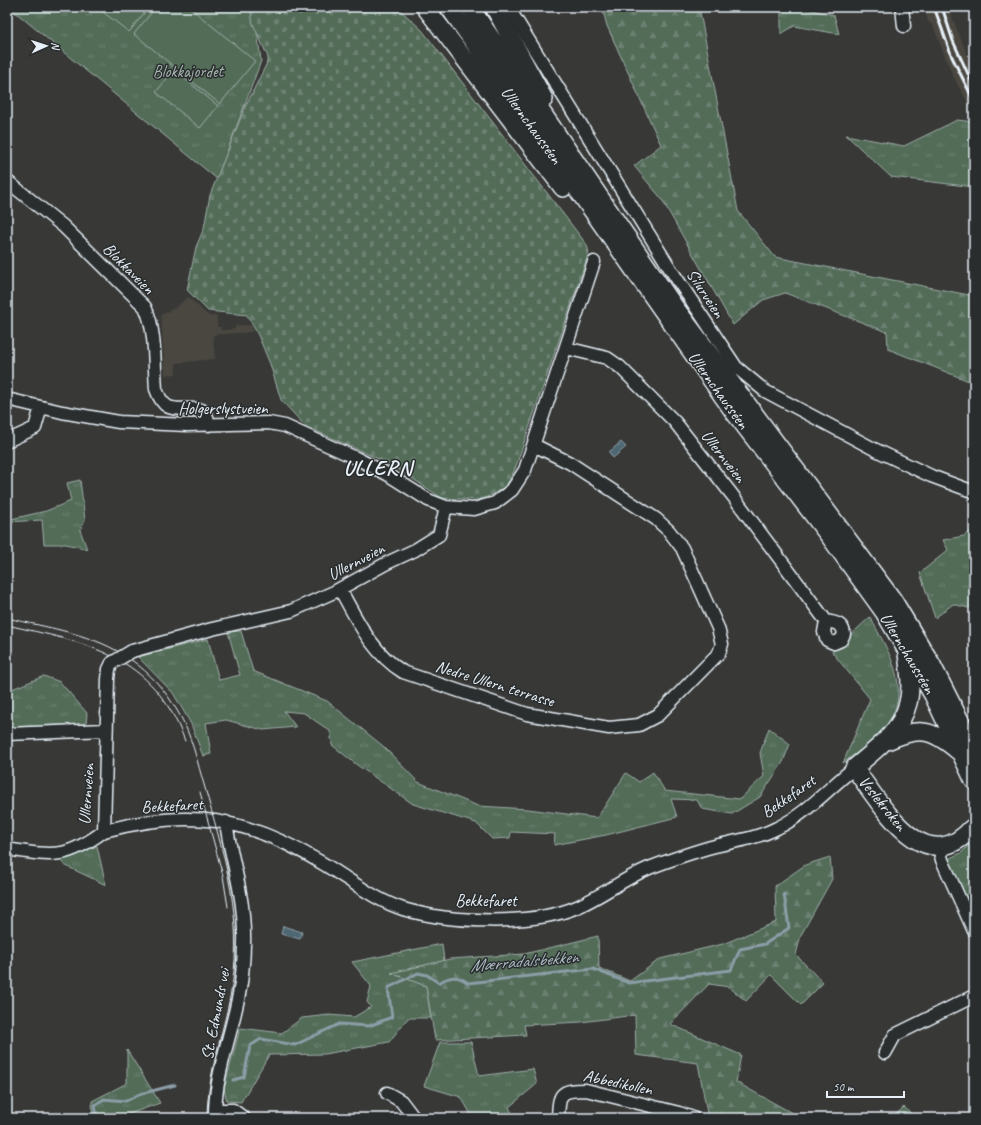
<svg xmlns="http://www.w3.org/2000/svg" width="981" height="1125" viewBox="0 0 981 1125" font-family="Caveat,sans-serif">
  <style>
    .built { fill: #494640 }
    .grass { fill: url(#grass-tufts); stroke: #9eaea8 }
    .forest { fill: url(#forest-firs); stroke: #9eaea8 }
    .cemetery { fill: url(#cemetery-stones); stroke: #9eaea8 }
    .garden { fill: #536c59; stroke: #9eaea8 }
    .water { fill: url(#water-ripples); stroke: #8c9ea8 }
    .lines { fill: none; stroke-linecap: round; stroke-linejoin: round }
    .stream { stroke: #8c9ea8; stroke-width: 3 }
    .minor-casing { stroke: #e8f1f8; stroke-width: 15 }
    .highway-casing { stroke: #e8f1f8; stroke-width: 20 }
    .minor { stroke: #2a2d2e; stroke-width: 12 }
    .highway { stroke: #2a2d2e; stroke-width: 17 }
    .tram { stroke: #e8f1f8; stroke-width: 1 }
    .rail { stroke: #e8f1f8; stroke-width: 3 }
    .minor-bridge-casing { stroke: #e8f1f8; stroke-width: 15; stroke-linecap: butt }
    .minor-bridge { stroke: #2a2d2e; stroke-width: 12 }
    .labels { text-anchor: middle; stroke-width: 3; stroke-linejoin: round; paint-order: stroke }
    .park-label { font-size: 17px; fill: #a5b5b0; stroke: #2a2d2e }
    .street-label { font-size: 17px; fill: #e8f1f8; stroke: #2a2d2e }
    .water-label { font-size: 18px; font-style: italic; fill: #aabac3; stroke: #2a2d2e }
    .district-label { font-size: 21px; font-weight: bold; letter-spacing: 1px; fill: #e8f1f8; stroke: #2a2d2e }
  </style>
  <defs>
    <pattern id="grass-tufts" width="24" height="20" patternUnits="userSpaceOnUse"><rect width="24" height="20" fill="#536c59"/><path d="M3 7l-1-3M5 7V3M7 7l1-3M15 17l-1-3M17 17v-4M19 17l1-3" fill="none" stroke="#6c8172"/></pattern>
    <pattern id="forest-firs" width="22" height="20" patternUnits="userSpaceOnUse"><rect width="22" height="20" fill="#536c59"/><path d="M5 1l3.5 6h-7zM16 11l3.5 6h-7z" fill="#6c8172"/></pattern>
    <pattern id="cemetery-stones" width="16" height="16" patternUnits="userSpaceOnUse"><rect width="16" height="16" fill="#536c59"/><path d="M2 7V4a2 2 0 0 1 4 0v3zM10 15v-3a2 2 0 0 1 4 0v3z" fill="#6c8172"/></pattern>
    <pattern id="water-ripples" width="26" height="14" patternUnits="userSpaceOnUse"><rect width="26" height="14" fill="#4e6773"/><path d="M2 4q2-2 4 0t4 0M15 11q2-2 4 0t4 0" fill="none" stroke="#687d88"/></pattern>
  </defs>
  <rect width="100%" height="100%" fill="#383836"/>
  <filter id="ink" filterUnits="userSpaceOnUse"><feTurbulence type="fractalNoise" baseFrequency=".025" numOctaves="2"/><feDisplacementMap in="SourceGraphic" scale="8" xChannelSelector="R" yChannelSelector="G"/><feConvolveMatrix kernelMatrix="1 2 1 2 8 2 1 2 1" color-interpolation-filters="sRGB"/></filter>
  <g filter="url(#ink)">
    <!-- built -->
    <path class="built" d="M923,7H948L974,71V114L953,76L933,26L928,21Z
      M188,297L209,316H217V327H221V330L235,329V326L252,325V332L213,335L215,359L176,363V374L165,375L161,315L176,307Z"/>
    <!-- grass -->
    <path class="grass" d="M9,7H254L261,61L217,179Z
      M784,7H799L834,15L839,34L794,26L781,34V10Z
      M957,120L974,122V187L891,177L846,135L904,146Z
      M80,480L85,520L80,530L87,549L66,544H44L42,520L7,522V520L46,511L71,501L67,483Z
      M974,529V604L968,608L953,604L935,618L920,573L948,550L943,540L964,536Z
      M870,617C891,656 916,694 880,734C870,745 855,754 843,763L870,699L832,652Z
      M241,631L253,671L327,701L383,746L418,782L478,806L528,809L597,818L626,773L639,782L653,772L665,791L740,799L764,776L760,753L769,728L790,744L783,762L760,797L732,814L702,809L697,800L671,799L677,817L606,835L554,845L555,834L511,832L510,838L492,839L476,823L413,804L357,765L332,745L330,731L304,713L284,711L296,727L263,730L226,720L206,723L211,754L203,756L191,724L173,693L138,657L208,639L219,680L240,675L228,632Z
      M44,676L60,682L87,713L86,724L7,731V691Z
      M974,840V916L948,859L961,853Z
      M97,846L106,885L64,865L61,860Z
      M442,944L444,961L392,973L426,986L431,1018H408L389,1042L325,1054L269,1055L241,1102L227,1101L224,1089L240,1028L282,1033L302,1018L329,1015L354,1017L371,1007L367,1002L371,986L352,962Z
      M440,1042H471L479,1076L533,1069L537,1084L509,1107L514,1118H473L461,1097L424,1086Z
      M127,1050L160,1103L118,1118H93L92,1101L127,1083Z"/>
    <!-- forest -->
    <path class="forest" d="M602,7H699L738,211L775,257L974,296V383L888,349L887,332L785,293L763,300L733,325L661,198L634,166L661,145L607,26Z
      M830,857L832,879L801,935L796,955L823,983L801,1005L771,975L746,1001L729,987L709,984L670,1024L741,1055L736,1082L801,1118H715L707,1113L698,1063L636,1055L635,1015L581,1022L524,1025L526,1035L435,1040L426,986L391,973L450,959L524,954L598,936L599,968L630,981L660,959L723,944L776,922L775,886L805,865Z
      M904,1107L916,1118H892Z"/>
    <!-- cemetery -->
    <path class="cemetery" d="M250,7H397L422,30L587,245L589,253L587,258L515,469L509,481L503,488L490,496L477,500L442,498L390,464L305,426L281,400L270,364L258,335L247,315L208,311L187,290L196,247L204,228L210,195L245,107L266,65L268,57L253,24Z"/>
    <!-- garden -->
    <path class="garden" d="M107,7H149L129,32L103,12Z
      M156,7H189L255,61L220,104L134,34Z
      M174,70L218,106L200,128L156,92Z"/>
    <!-- water -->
    <path class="water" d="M621,442L626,447L613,458L609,452Z
      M283,926L302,932L300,939L281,934Z"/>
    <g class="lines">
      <!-- stream -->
      <path class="stream" d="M233,1080L244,1077L250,1046L261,1039L295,1045L339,1024L369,1026L392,1017L388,988L418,973L427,975L439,983C449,976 458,975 468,983L593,969L629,983L731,970L740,949L765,944L789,928L784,894
        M97,1118L95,1105L104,1099L126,1101L140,1094L175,1085"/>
      <defs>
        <path id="minor" d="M508,7L671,270L736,367L765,391L874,449L931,476L974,492
          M902,7L904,26
          M7,181L63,226L145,307C156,329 154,364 156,389C166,418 179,405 202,410L207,417L209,425
          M566,348L607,358L620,367L675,422L733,496L826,621C835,623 843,623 844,634L841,640L834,643L827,640L824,632L826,621
          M7,399L62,412L119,422L187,425L269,423L285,426L356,458L387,474L428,500L446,507L474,509L495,503L512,490L525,470L594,262
          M7,441L35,428L41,407
          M340,589C357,620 372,653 403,672L527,714L609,728L639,725L658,715L719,653L722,644L718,628L682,548L669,531L656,519L570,463L534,445
          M132,651L212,629L291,611L334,592L387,563L415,550L439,535L446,507
          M7,734L106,730
          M104,831C189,808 246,817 322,863C348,878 374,900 403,909C450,923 532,926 577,907C602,896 623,879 649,868C670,860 692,852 715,846C736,841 758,838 777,828C805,815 830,787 854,768
          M939,847L942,860L974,931
          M7,849C52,856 65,860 104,831L108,679L109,669L112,663
          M885,1053L895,1035L974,996
          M387,1093L401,1101L414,1118
          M215,1110H233L244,1118
          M215,1118C214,1070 237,1023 242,975C245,949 245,920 240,893C236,869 229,846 226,822
          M558,1118C559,1093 560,1090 586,1090L679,1113L693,1118"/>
        <path id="highway" d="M425,7L563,188
          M449,7L734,412L830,537L884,612L933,695L974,781
          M470,7L674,306L893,600L932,665L974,748
          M494,7L544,99
          M907,654C909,669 912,688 908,703C901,732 875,750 854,768C881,803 923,882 972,828
          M887,741C919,727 931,728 958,751"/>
      </defs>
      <!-- minor casing -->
      <use href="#minor" class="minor-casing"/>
      <!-- highway casing -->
      <use href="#highway" class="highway-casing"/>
      <!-- minor -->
      <use href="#minor" class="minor"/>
      <!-- highway -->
      <use href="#highway" class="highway"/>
      <!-- tram -->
      <path class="tram" d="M7,618C49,628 95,634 130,659C150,673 166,691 178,712C192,735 197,762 205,788C222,848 241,908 234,971C229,1021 207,1068 207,1118
        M7,625C86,643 153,654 185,741
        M200,792L223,876L228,907"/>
      <!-- rail -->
      <path class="rail" d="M934,7L952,57L974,101
        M942,7L953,41L974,87"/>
      <defs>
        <path id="minor-bridge" d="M112,663L132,651"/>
      </defs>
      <!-- minor-bridge casing -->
      <use href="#minor-bridge" class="minor-bridge-casing"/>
      <!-- minor-bridge -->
      <use href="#minor-bridge" class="minor-bridge"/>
    </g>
  </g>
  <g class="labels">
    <!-- park labels -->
    <g class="park-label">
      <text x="188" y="77">Blokkajordet</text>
    </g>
    <!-- street labels -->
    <g class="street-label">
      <text transform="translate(532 125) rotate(54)" y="6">Ullernchausséen</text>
      <text transform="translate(129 268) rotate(45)" y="6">Blokkaveien</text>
      <text transform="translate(706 293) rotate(57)" y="6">Silurveien</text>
      <text transform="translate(719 390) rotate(54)" y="6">Ullernchausséen</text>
      <text x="223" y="414">Holgerslystveien</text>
      <text transform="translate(724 456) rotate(52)" y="6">Ullernveien</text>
      <text transform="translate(356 561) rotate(-28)" y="6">Ullernveien</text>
      <text transform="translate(908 653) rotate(59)" y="6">Ullernchausséen</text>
      <text transform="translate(495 683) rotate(17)" y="6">Nedre Ullern terrasse</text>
      <text transform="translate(86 794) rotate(-86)" y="6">Ullernveien</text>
      <text transform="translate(788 796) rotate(-35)" y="6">Bekkefaret</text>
      <text transform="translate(883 803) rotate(51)" y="6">Veslekroken</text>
      <text transform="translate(172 805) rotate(-3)" y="6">Bekkefaret</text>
      <text x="486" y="906">Bekkefaret</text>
      <text transform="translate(215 1014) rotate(-79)" y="6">St. Edmunds vei</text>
      <text transform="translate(618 1082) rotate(12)" y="6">Abbedikollen</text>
    </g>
    <!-- water labels -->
    <g class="water-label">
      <text transform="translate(524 961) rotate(-5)" y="6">Mærradalsbekken</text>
    </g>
    <!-- district labels -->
    <g class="district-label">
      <text x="378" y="475">ULLERN</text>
    </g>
  </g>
  <!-- margin -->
  <rect width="981" height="1125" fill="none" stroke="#2a2d2e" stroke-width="24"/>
  <rect x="12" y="12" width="957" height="1101" fill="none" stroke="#e8f1f8" stroke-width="1.5" filter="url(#ink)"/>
  <!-- north arrow -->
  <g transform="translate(46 46) rotate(87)" stroke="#2a2d2e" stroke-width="3" paint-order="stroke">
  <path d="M0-3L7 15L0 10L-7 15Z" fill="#e8f1f8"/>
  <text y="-6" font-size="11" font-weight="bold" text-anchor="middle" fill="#e8f1f8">N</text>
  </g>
  <!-- scale -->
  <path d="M827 1091v6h77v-6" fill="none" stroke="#e8f1f8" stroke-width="2"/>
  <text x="833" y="1091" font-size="12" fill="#e8f1f8" stroke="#2a2d2e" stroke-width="3" paint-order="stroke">50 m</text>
</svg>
